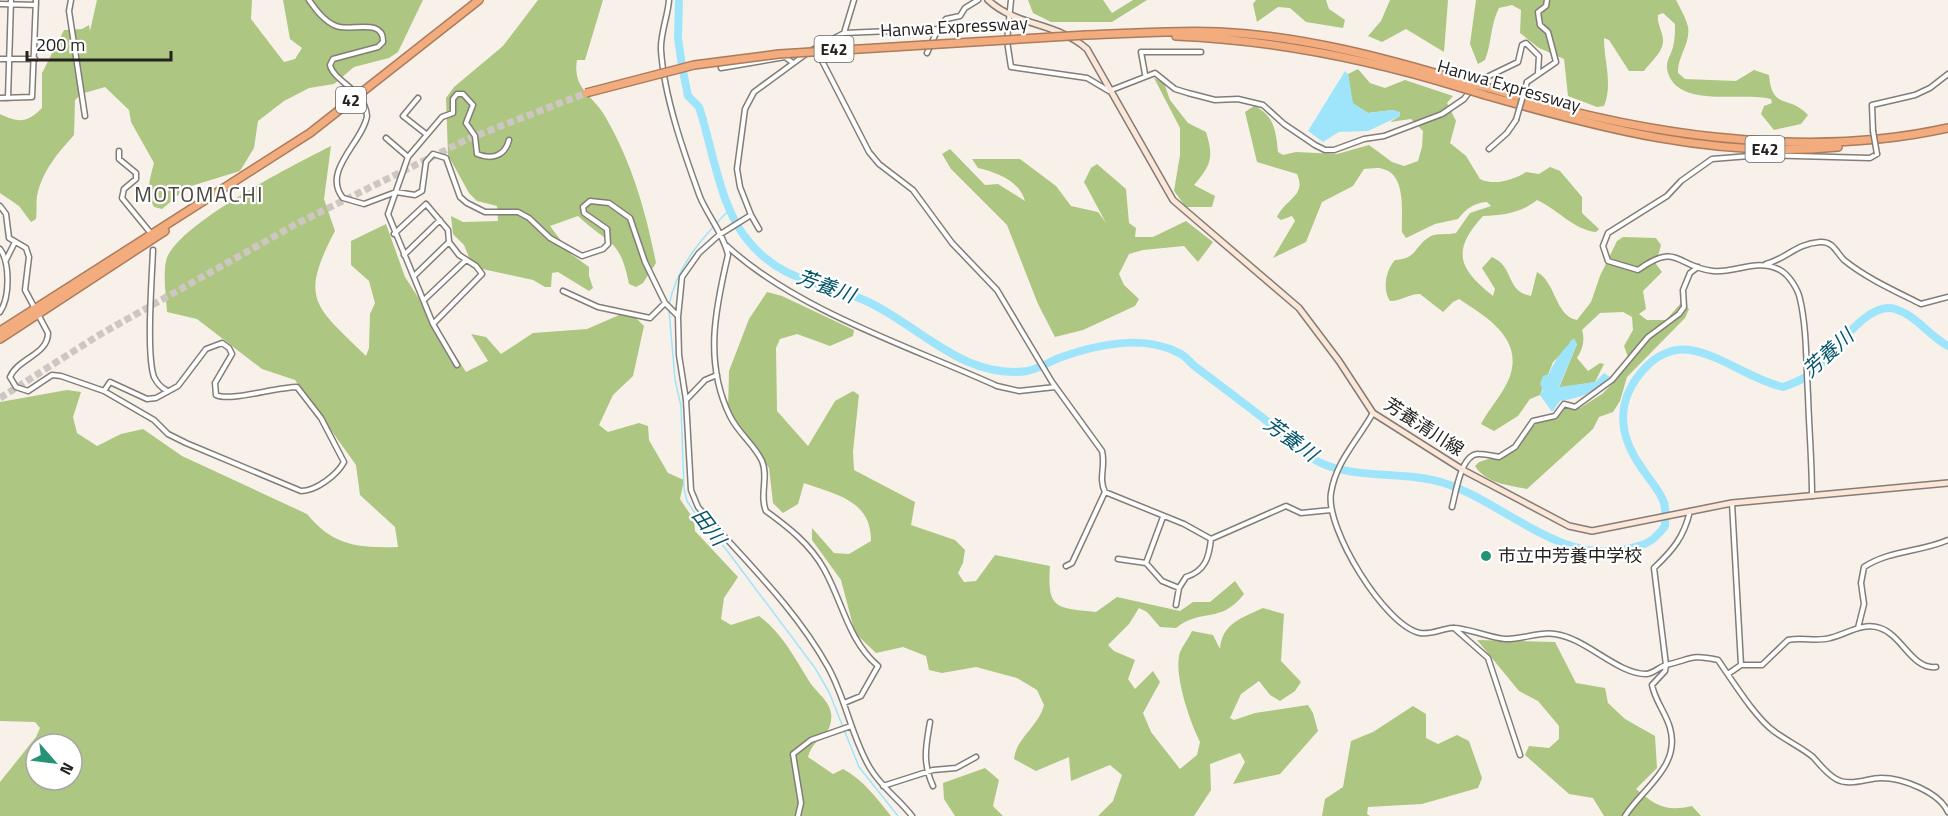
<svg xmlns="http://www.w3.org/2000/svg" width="1948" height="816" viewBox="0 0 1948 816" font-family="'Titillium Web','Noto Sans JP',sans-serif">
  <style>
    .forest { fill: #adc681; fill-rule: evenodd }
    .water { fill: #9ee5fc }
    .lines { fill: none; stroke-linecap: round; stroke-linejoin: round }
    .stream { stroke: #9ee5fc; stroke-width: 1.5 }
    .river { stroke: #9ee5fc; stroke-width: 8 }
    .highway-tunnel { stroke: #cec7c1; stroke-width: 7; stroke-dasharray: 7 3.5; stroke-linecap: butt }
    .street-casing { stroke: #837d77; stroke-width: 7 }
    .secondary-casing { stroke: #837d77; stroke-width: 8 }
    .highway-casing { stroke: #ab7b5d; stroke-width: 10 }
    .street { stroke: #fff; stroke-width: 4 }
    .secondary { stroke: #fbe6d8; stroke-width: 5 }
    .highway { stroke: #f3ac7e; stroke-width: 7 }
    .street-bridge-casing { stroke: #837d77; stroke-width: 7; stroke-linecap: butt }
    .highway-bridge-casing { stroke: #ab7b5d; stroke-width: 10; stroke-linecap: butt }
    .street-bridge { stroke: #fff; stroke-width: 4 }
    .highway-bridge { stroke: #f3ac7e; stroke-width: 7 }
    .poi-dot { fill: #259475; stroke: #fff; stroke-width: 2 }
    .labels { text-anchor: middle; stroke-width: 4.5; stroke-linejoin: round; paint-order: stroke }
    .shield { fill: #fff; stroke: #666462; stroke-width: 1.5 }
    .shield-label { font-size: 16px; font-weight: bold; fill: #24211f }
    .street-label { font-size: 18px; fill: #24211f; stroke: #fff }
    .poi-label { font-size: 18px; fill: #24211f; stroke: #fff; text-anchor: start }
    .water-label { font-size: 20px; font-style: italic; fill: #005467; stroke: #fff }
    .quarter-label { font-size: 21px; letter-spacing: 1.5px; fill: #49443e; stroke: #fff }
  </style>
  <rect width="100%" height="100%" fill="#f8f1ea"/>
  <!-- forest -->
  <path class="forest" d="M97,0H252L251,19L284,62L295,59L302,48L290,39L283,0H423L398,52L389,58L354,67L334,84L309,88L284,101L258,121L254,148L240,171L188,187L162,209L154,207C145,192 150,179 154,163L131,122L129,110L105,87L81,94L75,100L74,135C58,153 42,171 37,196C36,203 37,212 36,219L31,222L19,206L0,193V114C19,123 27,123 42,108V73L64,30L82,29L89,25L90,31Z
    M538,0H603L585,60H577C572,90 594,95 606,118C632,163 646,212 656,263L643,283L636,287L629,284C620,238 609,245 578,216L550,226L571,254L589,267V276L593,288L589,291L558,272L552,273L551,287H545L533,280L473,267L464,245L453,234L451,216L463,222L498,221L497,206L477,201L469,193L448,155L446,98L454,87L503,46Z
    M1028,0H1103L1112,13L1133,0H1147L1112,22H1051L1033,13Z
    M1256,0H1326L1329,9L1345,20L1343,28L1306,22L1290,8L1278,7L1257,22L1253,4Z
    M1390,0H1448L1444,52L1406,29L1382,42L1368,36L1381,21Z
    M1476,0H1676C1680,8 1686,18 1688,27C1691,43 1677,57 1678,73L1685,79L1736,81L1754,70L1769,75C1772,111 1789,94 1808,115L1801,124L1774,130L1761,114L1764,106L1772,103L1771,99C1741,91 1675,110 1667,69C1666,61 1671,55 1673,47C1675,39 1675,31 1675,24L1663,13L1658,15C1657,24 1662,30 1663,39C1664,52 1651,61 1644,71H1629L1609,40L1604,38C1604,62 1613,84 1604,106L1597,107L1568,96L1564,59L1539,48L1520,33L1521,10L1512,5L1499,8C1490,25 1492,43 1485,60L1478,64L1470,44Z
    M1358,69L1370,83L1385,88L1405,80L1453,96L1447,103L1456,121L1450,143L1466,156L1480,179C1494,186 1514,180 1526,172L1539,174L1550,167L1560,171L1582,197V213L1599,229L1596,232C1574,230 1557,209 1537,200C1521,213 1503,215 1483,216C1452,250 1457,268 1493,296L1495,289L1482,268L1492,257C1515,267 1505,291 1531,296L1537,272C1556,282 1555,316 1577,320L1591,302L1600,276L1617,241L1623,237L1656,238L1661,245L1656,264L1662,272L1643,291L1646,309L1639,314L1647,320H1666L1681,303L1689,309L1685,318L1627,377L1620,401L1613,412L1599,417L1593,429L1527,489C1508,485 1487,484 1475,466L1479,462L1513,451L1526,432L1543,418L1566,408H1580L1602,394L1617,379L1629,360L1624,346L1633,330L1632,317L1623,312L1600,313L1582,330C1585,340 1583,349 1577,358L1588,371L1600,363L1604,364L1595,382L1559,388L1577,344L1571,340L1569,347L1553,362L1540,395L1530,399L1518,416L1494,431L1481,424C1489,409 1501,396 1508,381C1526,340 1488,318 1459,299L1453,302L1443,312L1420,294C1409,294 1401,301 1390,301C1382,289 1386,270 1395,260C1418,259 1414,245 1431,236C1438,233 1448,235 1456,233L1470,213L1491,206L1487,202C1473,203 1466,209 1458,219L1435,224L1406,238L1402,232C1401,213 1407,175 1383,169C1378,167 1369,169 1364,169L1353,186L1322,202L1306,242L1273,258L1295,221L1292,216L1281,220L1277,217C1285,199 1307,196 1297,174L1257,162L1245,112L1254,106C1275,115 1276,133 1278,152L1283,155L1296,152L1337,154L1369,145L1392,162L1404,166L1418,161L1422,147L1423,131L1411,119L1390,122L1400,116L1393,110L1368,113L1352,103L1348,74Z
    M1154,78L1164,83L1170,100L1188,123L1206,132C1214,157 1211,166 1194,185L1215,196L1212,207H1186L1174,191L1180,155V128Z
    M331,146L324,199L335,231C298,301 316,306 366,356L369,348L370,314L375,303L369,281L351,265V241L386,224L405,277L466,372L488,361L471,334L486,337L501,354L533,333L587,329L624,313L635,317L644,326L633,376L613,395L599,425L608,432L639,423L648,426L649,440L668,473L684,480L680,499L694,520L695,531L738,577L724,598L721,619L731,625L759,616C782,633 794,657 809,681C816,693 834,703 831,720C829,739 814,736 808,757L833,774L843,769C864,780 876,798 891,816H0V782L36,737L40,728L35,722L0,721V402L67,390L81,392L73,417L77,433L97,446L121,434L143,429L182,456L307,514C333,546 358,548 398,547L395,527L360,495L356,465L295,380L262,369L197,319L167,312C166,296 163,276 166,261C173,226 297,163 331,146ZM36,744H72V780H36Z
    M950,149L985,185L998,184L1025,201C1020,181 996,172 978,168L972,159H1020L1056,186L1071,206L1098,212L1106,223L1084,182L1091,168L1097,164L1126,189L1129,223L1136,228L1135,237H1153L1186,221L1213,242L1198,262L1184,246L1143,250L1129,254L1119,274L1124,285L1139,299L1135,306L1083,330L1055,337L1038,304L1007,225L951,169L942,154Z
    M767,292L782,296L854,330L853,336L830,346L797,334L780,339L776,348L777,411L808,446L835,401L853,391L859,395L853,451L854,470L915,502L911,525L955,540L965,550L963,563L958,573L964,582L976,581L995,555L1050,566C1047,609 1055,608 1096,612L1117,597L1180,611L1193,602H1210L1235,581L1244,594C1220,625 1202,607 1176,628L1160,627L1147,612L1139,608L1129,624L1108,645L1114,651L1135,660L1128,679L1135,689L1153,671L1160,682L1143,713L1151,732L1180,769L1197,755L1200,742C1190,722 1173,674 1180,652C1183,645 1189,638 1192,631L1213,635L1220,649C1222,623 1242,618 1263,608L1284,614L1281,661L1301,682L1295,691L1280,701L1270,695L1259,681L1241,694L1230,718L1234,720L1255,713L1308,705L1313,713L1318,731L1280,774L1233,784L1245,762L1240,753L1210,764L1211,790L1194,816H1090H1098L1113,801L1122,775L1110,765L1071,781L1069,757L1036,771L1014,759C1016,738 1039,726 1044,705L1037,690L1017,678L976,667L942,673L929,670L926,656L903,647L876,653L855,633L841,580L812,540V528L834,553L849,554L871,541C871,500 837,495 804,483L798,504L783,513L773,503L769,468L728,411L729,371L749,319Z
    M1477,640L1555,642L1576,683L1605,688L1608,703L1625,719L1655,736L1657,768L1636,789C1656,806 1666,812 1692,806L1701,816H1604L1593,798L1569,794L1525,755L1529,746L1549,748L1559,739V726L1538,701L1519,691Z
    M1413,706L1426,714V738L1438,744L1457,735L1469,741L1482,778L1478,788L1422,804L1368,807L1367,814L1370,816H1322L1325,799L1343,787L1351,741L1373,732Z
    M985,768L999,780L993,806L1003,816H955L944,799L943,783Z"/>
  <!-- water -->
  <path class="water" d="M1345,71L1348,74L1353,103L1368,113L1393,110L1400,112V116L1368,131L1339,132L1323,142L1308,131Z
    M1574,338L1577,344L1559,387L1595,382L1604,373L1610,377C1590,394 1584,397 1560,401L1552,412L1540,395L1543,390L1540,384L1543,376L1549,374C1554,360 1565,348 1574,338Z"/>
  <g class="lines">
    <!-- stream -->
    <path class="stream" d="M669,305C677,265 703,237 730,209
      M669,310L675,380L681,406L684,489L687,501L702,524L725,548L815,668L829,692L859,767L898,816"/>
    <!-- river -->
    <path class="river" d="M679,0L678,38L682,66L688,96L699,107C713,149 720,210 750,243C784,283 821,281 864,300C917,323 962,380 1027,371C1038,369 1049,362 1059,358C1095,345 1144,334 1179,353C1186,356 1191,364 1197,368C1225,389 1253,410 1281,432C1292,440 1301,451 1312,458C1346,481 1405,470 1444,483C1506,503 1558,564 1627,549C1646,545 1654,541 1665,526C1665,516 1667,507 1662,498C1656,486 1646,475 1639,464C1617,431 1617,398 1645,368C1656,356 1673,347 1690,350C1724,356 1749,379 1783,387C1792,384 1801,380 1809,375C1831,359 1865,300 1895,309C1916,315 1929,336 1948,346"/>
    <!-- highway-tunnel -->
    <path class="highway-tunnel" d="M0,398L99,335L298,223L470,138L586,93"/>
    <defs>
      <path id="street" d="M71,0L69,11L85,116
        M309,0C316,10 324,21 336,26C350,32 384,17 383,42L378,47L333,59L330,65C333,81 365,90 367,116C363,142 321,171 343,198L364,204L396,192L415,195L422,191L426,162L433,154L446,158L460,197L467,203L485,212H518L529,218L550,238L582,256L603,249L608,244L607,229L584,213L583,207L590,201L609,203L630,218L645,262L665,303L678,316
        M669,0C668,16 660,34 661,50C664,97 684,153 700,197C708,216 724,235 728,255C715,310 704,363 730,416C738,433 754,444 762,461C769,477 759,495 766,511C788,527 810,544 824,569C843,603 848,640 878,666L861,696L844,703
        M1011,0L1007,41L1011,67L1087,78L1109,91L1155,73L1175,89L1188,93L1215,100L1238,99L1263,105L1284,124L1315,145L1325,150H1334L1364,139L1384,136L1442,114L1464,99L1470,91L1487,77L1518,62L1522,45L1526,43L1539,56L1538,73
        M0,4L36,5
        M844,33L854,0
        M812,50L844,33L938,29
        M818,53L869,152L879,164L913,190L952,243L997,290L1052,382L1102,451C1106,466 1098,478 1105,492L1184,524L1211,539L1286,506L1301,513L1331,510
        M927,53L938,29L946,19L960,16L965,8L978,0
        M806,54L754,92L745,109L737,169L740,187L751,215L719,235L699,253L682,277L678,317L679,355L686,400L691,490L698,507C743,559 794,606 828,667C846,699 851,736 870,768C881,787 899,799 912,816
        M0,59H35
        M721,68L785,57L793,63
        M1145,74L1141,52H1201
        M1527,82L1556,62L1548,32L1540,25L1538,12L1546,6L1547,0
        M0,98L32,97L36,0
        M8,98L11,0
        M418,98L403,116L426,134
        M1873,131L1872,105L1915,95L1930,88L1948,74
        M386,138L408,157
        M1489,149L1507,133L1516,120
        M119,151V159L136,173V179L124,189L122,198L149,231
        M0,206L6,214L9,238L26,248L29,257L25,290L48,333C48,355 18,358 10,377L16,387L28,391L52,375L61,376L104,391L154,420L168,434L186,443L301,491C316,491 337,475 344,462L321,418L297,387C276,387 231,402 216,395L215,383L232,354L229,348L222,343L206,349L178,386L156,398L147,399L110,382L104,391
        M751,215L759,229
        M394,234L426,204L448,230L449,242L459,255L476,266L482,274L433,324
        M727,246C796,310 911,347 997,386L1019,391L1055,387
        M0,249C10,263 10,297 0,312
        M153,250C152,277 146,354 154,377C157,383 160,387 166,390
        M404,255L440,220
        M6,260L15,242
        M1766,264C1788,258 1795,244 1820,242C1833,241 1836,252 1844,260C1866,278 1895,291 1921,304L1948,297
        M414,276L449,242
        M563,291L598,307L650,318L665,303
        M424,300L466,260
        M457,365L433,324L388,214L408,157L442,117L453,113V99L457,94H463L473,105L466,123L475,136L477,154C492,160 505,156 509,140
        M686,400L705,380L717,375
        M1373,413C1358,440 1336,461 1331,493C1325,528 1385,626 1420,633C1431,635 1441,629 1452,628C1466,627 1489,638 1505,639C1522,640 1539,631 1555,634C1586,638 1617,674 1646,674C1653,674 1659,667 1666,665C1692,659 1690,654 1718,660C1732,680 1756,719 1775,732C1787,741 1801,747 1813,757C1820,765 1827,774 1836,779C1850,787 1867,778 1881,778C1903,778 1939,792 1948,812
        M1812,496C1812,462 1809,429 1808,395C1806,364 1807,329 1800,299C1798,289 1789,275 1780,270C1757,258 1736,273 1713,271C1676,267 1678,241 1638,270L1608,261L1603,246L1608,233L1667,196L1681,181L1712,159L1762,155L1870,158L1877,154
        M1732,503L1741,665
        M1452,507C1456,492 1461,453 1479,454C1486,454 1493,456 1499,457L1515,447L1533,421L1555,416L1564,404L1575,407L1612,380L1648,337L1679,314L1684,307L1683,290L1690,273L1698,267
        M1163,517L1146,563L1162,581L1179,588L1186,577C1205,571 1209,558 1211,539
        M1118,559L1146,563
        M1066,566L1072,563L1105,492
        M1176,605L1179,588
        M1454,628L1488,658L1520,755
        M1858,628L1864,604L1861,583L1864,567C1890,550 1921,552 1948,540
        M1728,674L1741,665H1762L1788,640C1802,637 1817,642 1830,638C1847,634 1862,622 1880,628C1902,635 1912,670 1936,667
        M930,722C926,746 922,762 933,786
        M883,786L933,770L956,768L976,757
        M798,816L801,803L793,754L811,740L851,726
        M1625,816C1643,788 1681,766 1670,728C1666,713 1655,701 1652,685L1665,671L1666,665L1654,568C1673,550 1684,537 1690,511"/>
      <path id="secondary" d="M988,0C1017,27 1055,21 1087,49L1173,200L1299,308L1339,361L1373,413L1463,470L1569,526L1592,531L1732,503L1948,483"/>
      <path id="highway" d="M1086,35C1130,34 1175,30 1219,32C1303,36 1385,58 1465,82
        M1176,36C1274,40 1368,59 1462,88
        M1489,88C1631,133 1801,161 1948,128
        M1485,95C1600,128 1717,159 1838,147
        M0,331L310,133L479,0
        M0,339L165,231"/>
    </defs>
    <!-- street casing -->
    <use href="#street" class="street-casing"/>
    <!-- secondary casing -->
    <use href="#secondary" class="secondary-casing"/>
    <!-- highway casing -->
    <use href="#highway" class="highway-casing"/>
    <!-- street -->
    <use href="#street" class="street"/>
    <!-- secondary -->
    <use href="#secondary" class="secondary"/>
    <!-- highway -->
    <use href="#highway" class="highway"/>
    <defs>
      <path id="street-bridge" d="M1516,120L1527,82
        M1873,131L1877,154"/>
      <path id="highway-bridge" d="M1465,82L1489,88
        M1462,88L1485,95
        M586,93L694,65L779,54L1086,35"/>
    </defs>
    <!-- street-bridge casing -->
    <use href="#street-bridge" class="street-bridge-casing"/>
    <!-- highway-bridge casing -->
    <use href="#highway-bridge" class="highway-bridge-casing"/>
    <!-- street-bridge -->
    <use href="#street-bridge" class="street-bridge"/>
    <!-- highway-bridge -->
    <use href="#highway-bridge" class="highway-bridge"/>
  </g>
  <!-- markers -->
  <circle class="poi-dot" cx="1486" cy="556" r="6"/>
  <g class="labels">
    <!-- shield labels -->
    <g class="shield">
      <rect x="814.5" y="36" width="39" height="26" rx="4.5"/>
      <rect x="336" y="87" width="30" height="26" rx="4.5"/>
      <rect x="1745.5" y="136" width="39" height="26" rx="4.5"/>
    </g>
    <g class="shield-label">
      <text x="834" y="55">E42</text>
      <text x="351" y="106">42</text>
      <text x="1765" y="155">E42</text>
    </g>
    <!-- street labels -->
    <g class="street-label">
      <text transform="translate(954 27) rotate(-3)" y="6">Hanwa Expressway</text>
      <text transform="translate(1509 86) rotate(16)" y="6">Hanwa Expressway</text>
      <text transform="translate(1424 427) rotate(33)" y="6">芳養清川線</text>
    </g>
    <!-- poi labels -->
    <g class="poi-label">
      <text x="1498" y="562">市立中芳養中学校</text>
    </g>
    <!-- water labels -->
    <g class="water-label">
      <text transform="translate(826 286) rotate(20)" y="7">芳養川</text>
      <text transform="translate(1828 353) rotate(-42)" y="7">芳養川</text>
      <text transform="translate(1291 439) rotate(36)" y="7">芳養川</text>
      <text transform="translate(709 527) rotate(53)" y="7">田川</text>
    </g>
    <!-- quarter labels -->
    <g class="quarter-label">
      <text x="199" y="202">MOTOMACHI</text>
    </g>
  </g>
  <!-- north arrow -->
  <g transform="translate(54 762) rotate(118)"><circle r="28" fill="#ffffff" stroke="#a7a6a5" stroke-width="1.5"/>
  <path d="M0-4.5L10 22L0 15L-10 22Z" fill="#259475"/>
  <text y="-9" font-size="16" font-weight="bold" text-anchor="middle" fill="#24211f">N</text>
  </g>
  <!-- scale -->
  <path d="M27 51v9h144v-9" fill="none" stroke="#24211f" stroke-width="3"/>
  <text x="36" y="51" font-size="18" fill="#24211f" stroke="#ffffff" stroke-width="4.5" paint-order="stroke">200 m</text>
</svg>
